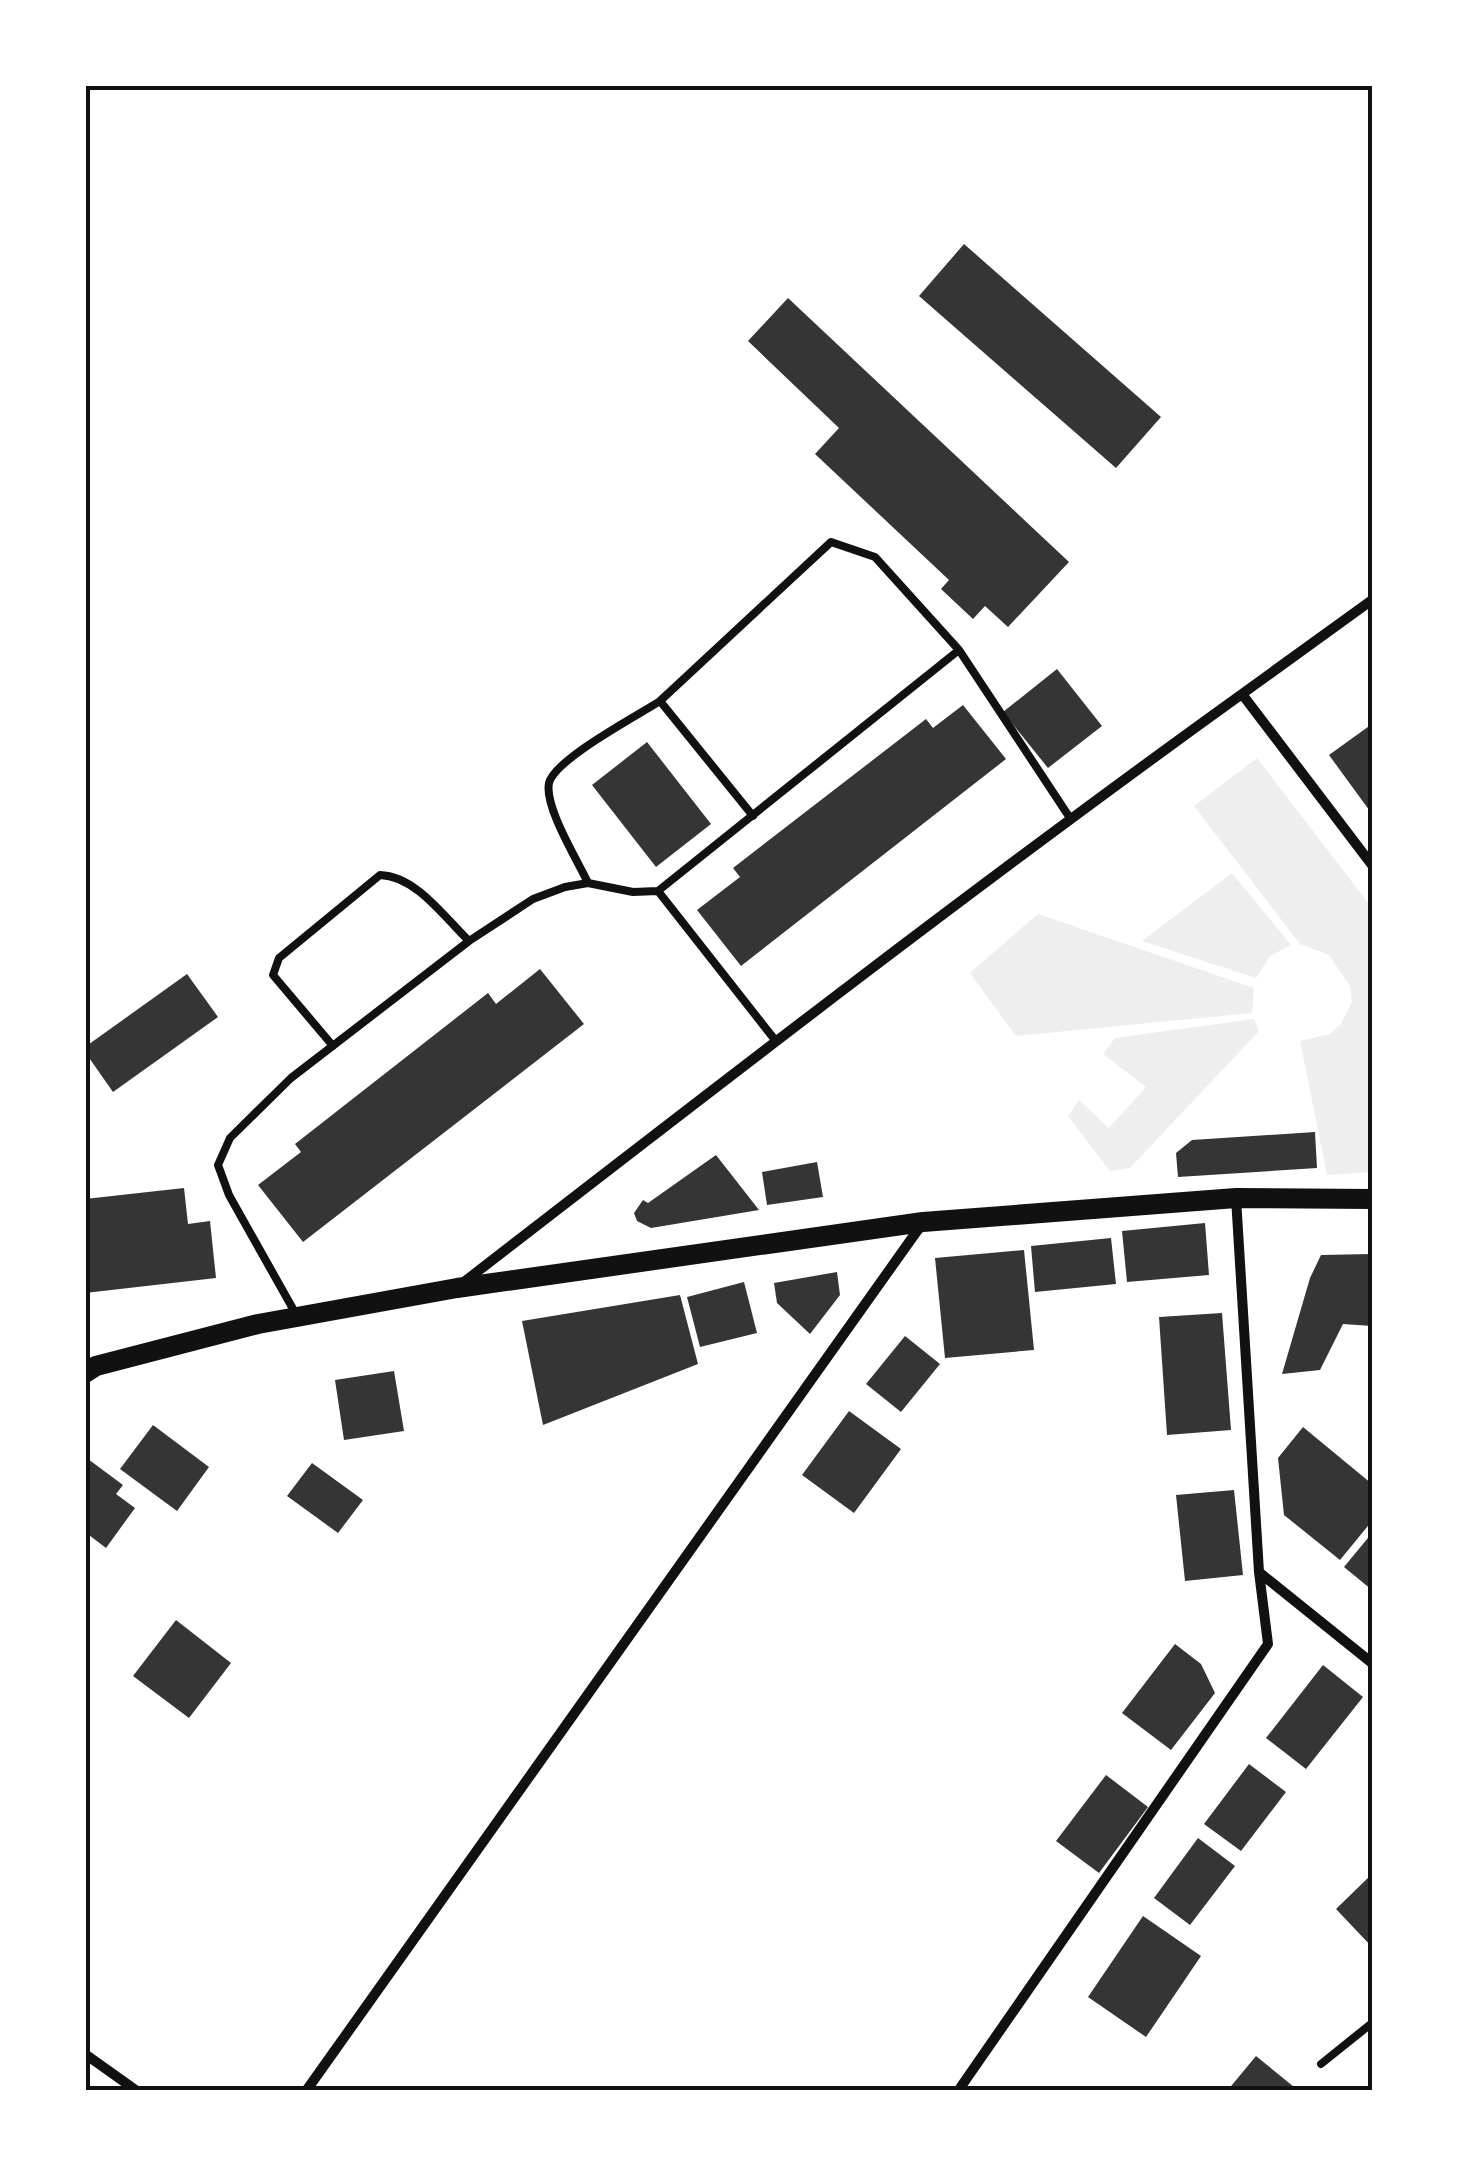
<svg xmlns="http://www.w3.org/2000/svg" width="1457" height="2176" viewBox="0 0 1457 2176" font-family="Cabin,sans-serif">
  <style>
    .green { fill: #eee }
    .building { fill: #353535 }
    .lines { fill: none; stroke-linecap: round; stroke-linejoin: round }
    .service { stroke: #111; stroke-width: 8 }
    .minor { stroke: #111; stroke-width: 10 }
    .secondary { stroke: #111; stroke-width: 20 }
    .neatline { fill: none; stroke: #111; stroke-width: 4 }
  </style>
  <rect width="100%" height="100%" fill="#fff"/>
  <!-- green -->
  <path class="green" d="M1257,758L1372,908V1172L1327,1175L1300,1041L1330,1034L1341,1024L1352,1002L1350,986L1329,955L1300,944L1194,806Z
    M1232,873L1291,945L1270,956L1256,978L1142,941Z
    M1038,914L1254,988L1252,1013L1016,1036L970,973Z
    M1254,1019L1259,1031L1130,1168L1110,1171L1068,1116L1079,1100L1109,1128L1146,1087L1103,1054L1115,1038Z"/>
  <!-- building -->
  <path class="building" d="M964,244L1161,417L1116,468L919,296Z
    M788,298L1069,562L1008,627L985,606L973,619L941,589L949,580L815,454L839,428L748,341Z
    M1057,669L1102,726L1048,768L1003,712Z
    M963,705L1006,759L741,966L697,910L740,877L733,868L926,719L933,728Z
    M1372,724V814L1329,755Z
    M647,742L711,824L656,867L592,785Z
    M540,969L584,1024L303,1242L258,1185L301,1152L295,1144L488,993L496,1004Z
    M187,974L218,1017L113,1092L85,1052V1047Z
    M1315,1132L1317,1168L1178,1177L1176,1153L1192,1140Z
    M716,1155L759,1210L651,1228L637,1221L634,1213L643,1200L648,1203Z
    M817,1162L823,1197L767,1205L762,1172Z
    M184,1188L188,1224L210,1221L216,1278L85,1293V1199Z
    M1205,1223L1209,1275L1127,1282L1122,1231Z
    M1111,1238L1116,1284L1035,1292L1031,1246Z
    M1024,1250L1034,1350L945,1358L935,1258Z
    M1372,1254V1326L1343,1324L1320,1370L1282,1374L1310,1278L1321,1255Z
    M837,1272L840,1295L810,1334L777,1303L774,1283Z
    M744,1282L757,1333L700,1347L687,1297Z
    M680,1295L698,1364L543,1425L522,1321Z
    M1222,1313L1231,1430L1167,1435L1159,1317Z
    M905,1336L940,1364L901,1412L866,1384Z
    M394,1371L404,1431L344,1440L335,1380Z
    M849,1411L901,1449L854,1513L802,1475Z
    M153,1425L209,1467L177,1511L120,1469Z
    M1303,1427L1372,1484V1521L1340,1560L1284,1515L1278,1458Z
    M88,1459L123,1485L116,1494L135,1508L106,1548L85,1532V1463Z
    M312,1463L363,1500L338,1533L287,1496Z
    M1234,1490L1243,1575L1185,1581L1176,1495Z
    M1372,1533V1590L1344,1567Z
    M176,1620L231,1663L189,1718L133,1676Z
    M1175,1644L1201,1664L1215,1693L1171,1750L1122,1713Z
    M1323,1665L1363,1697L1306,1769L1266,1738Z
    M1249,1764L1286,1792L1241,1851L1204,1824Z
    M1106,1775L1148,1807L1099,1873L1056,1841Z
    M1198,1838L1235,1866L1190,1925L1154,1898Z
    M1372,1874V1947L1336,1909Z
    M1143,1916L1201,1956L1146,2037L1088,1997Z
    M1256,2056L1299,2091H1227Z"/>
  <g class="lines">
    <!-- service -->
    <path class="service" d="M753,816L660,701L831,542L875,557L959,650L1070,818
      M588,883C578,861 544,807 549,783C555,759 637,716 660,701
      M775,1040L658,891L959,650
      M333,1046L273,975L279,958L380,875C416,876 445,918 469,941
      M297,1316L229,1195L218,1165L230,1138L291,1078L469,941L533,899L565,887L588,883L633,892L658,891
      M1321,2064L1372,2023"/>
    <!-- minor -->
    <path class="minor" d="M1242,694L1372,600
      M464,1282C721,1083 978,884 1242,694L1372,865
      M1260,1573L1372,1663
      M85,2054L137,2091
      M306,2091L922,1224
      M958,2091L1268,1644L1259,1572L1236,1198"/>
    <!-- secondary -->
    <path class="secondary" d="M85,1373L96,1366L258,1324L457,1288L923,1222L1236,1198L1372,1199"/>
  </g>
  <!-- border -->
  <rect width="1457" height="2176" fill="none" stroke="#ffffff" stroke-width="175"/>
  <rect x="88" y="88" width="1282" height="2000" class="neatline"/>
</svg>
